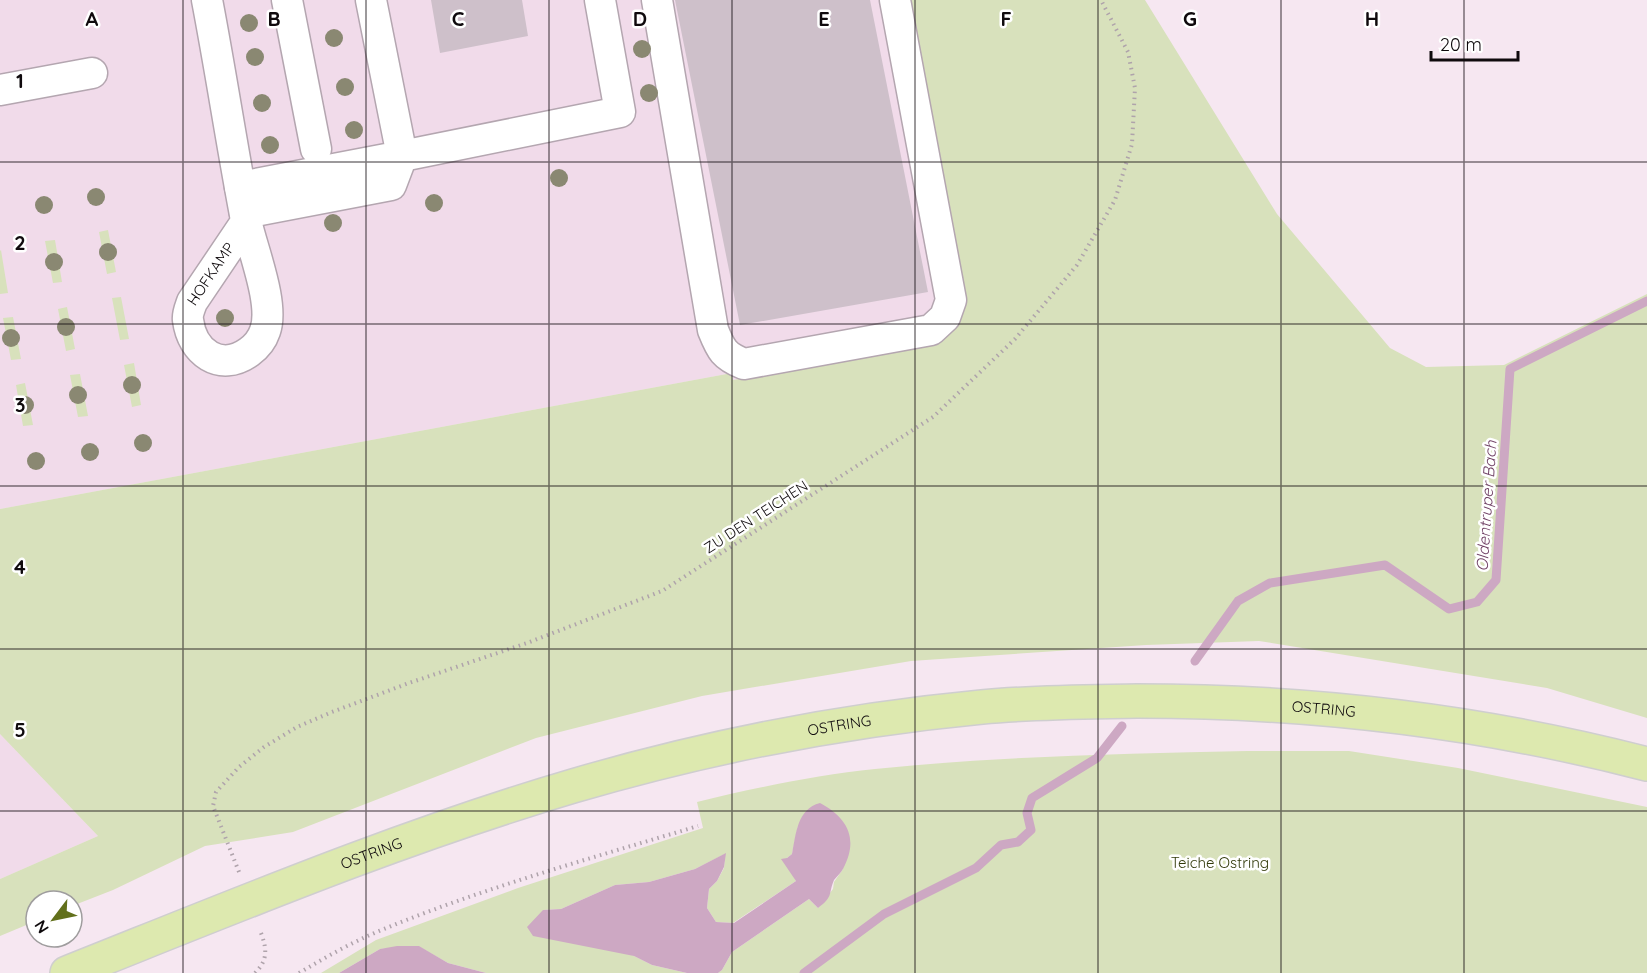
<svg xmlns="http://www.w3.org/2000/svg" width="1647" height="973" viewBox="0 0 1647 973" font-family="Quicksand,sans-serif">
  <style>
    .built { fill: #f1dbea }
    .green { fill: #d8e1bc }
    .water { fill: #cda8c3 }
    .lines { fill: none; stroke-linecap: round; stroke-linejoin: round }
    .stream { stroke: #cda8c3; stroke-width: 9 }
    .building { fill: #cec0ca }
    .minor-casing { stroke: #b4a6b0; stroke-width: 33 }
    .major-casing { stroke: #cfcecf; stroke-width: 36 }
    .path { stroke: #afa3ab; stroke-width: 4; stroke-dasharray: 1.5 4.5; stroke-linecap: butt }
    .minor { stroke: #fff; stroke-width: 30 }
    .major { stroke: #dde9af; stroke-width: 33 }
    .tree { fill: #8a8872 }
    .grid { fill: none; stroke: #0f0a0d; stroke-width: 1.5; stroke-opacity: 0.55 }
    .labels { text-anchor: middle; stroke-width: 5; stroke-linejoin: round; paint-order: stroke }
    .street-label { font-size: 15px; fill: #0f0a0d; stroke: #fff }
    .park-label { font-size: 15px; fill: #323a0a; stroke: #fff }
    .water-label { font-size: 16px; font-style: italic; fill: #6e3e63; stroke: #fff }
    .grid-label { font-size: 20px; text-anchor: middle; font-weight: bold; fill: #0f0a0d; stroke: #fff; stroke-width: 5; stroke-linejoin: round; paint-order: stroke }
  </style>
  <rect width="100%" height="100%" fill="#f6e7f1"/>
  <!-- built -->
  <path class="built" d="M0,0H910L966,306L943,341L733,380L732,373L0,509Z
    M0,734L98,836L0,879Z"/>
  <!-- green -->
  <path class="green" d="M910,0H1145L1277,214L1390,348L1426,367L1504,365L1647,294V718L1547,688L1259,641L1146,645L911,661L702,696L536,738L293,832L205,846L113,890L72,906V901H36V921L0,936V879L98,836L0,734V509L732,373L733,380L943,341L966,306Z
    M108,230L116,272L107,274L99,232Z
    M55,240L62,282L53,283L45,241Z
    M1,250L8,293L0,294V251Z
    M121,297L129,339L120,340L112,298Z
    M67,307L75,349L66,351L58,309Z
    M13,317L21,359L11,360L3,318Z
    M134,363L141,405L132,407L124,365Z
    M80,374L88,416L78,417L70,375Z
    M25,383L33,425L23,426L16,385Z
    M1247,751H1349L1458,768L1647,807V973H718L722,970L732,952L809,899L818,908L833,889L834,882L843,869L798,826L792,854L787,858L796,881L733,923L716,922L707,908L709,889L717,881L724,868L725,854L695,869L649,882L615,885L561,909L543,910L652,965L687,973H486L448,963L418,946L380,949L339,973H321L376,940L518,888L703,828L697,802C754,788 817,775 875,769C999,756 1123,754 1247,751Z"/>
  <!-- water -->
  <path class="water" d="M820,803C848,818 859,839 843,869C841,873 837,876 834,880C828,894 834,896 818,908L809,899L732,952L722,970L718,973H687L652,965L634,956L533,936L527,927L543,910L561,909L615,885L649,882L695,869L726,853L724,867L717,881L709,889L707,908L716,922L734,923L796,881L781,859L787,858L792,854C796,834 797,809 820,803Z
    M397,946H419L448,963L486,973H339L380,949Z"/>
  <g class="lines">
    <!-- stream -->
    <path class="stream" d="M1195,661L1238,601L1270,583L1385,565L1449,609L1477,602L1496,580L1510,369L1647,301
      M804,973L884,914L976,868L1001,845L1018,842L1031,830L1027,813L1032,798L1097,758L1122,726"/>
  </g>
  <!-- building -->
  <path class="building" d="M431,0H522L528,36L440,53Z
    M675,0H870L928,292L740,325Z"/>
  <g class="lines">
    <defs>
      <g id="minor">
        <path id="s1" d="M207,0C221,73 232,147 246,220C252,249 275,304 265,331C262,340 256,347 249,352C220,373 192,352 188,320C187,314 190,308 192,302L246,222"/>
        <path d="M287,0L316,149"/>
        <path d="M657,0L713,330C721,350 724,356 744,364L931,330L945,317L951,300L895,0"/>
        <path d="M0,90L92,73"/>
        <path d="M240,187L402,156L371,0"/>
        <path d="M245,213L391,185L402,156L620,112L600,0"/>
      </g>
      <g id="major">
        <path id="s2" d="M67,973C233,907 400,837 573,786C706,747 844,720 982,707C1033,702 1085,702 1137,701C1309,701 1481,721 1647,764"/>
      </g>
    </defs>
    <!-- minor casing -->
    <use href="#minor" class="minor-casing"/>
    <!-- major casing -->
    <use href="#major" class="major-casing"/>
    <!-- path -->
    <path class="path" d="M239,872L213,806L216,792L239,767L264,747L297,727L332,712L409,683L527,643L662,591L933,417L1015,339L1077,265L1115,200L1132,144L1135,88L1128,52L1101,0
      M255,973C268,960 267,949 261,933
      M299,973C326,957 354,941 384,929C486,887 592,858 698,826"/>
    <!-- minor -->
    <use href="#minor" class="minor"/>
    <!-- major -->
    <use href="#major" class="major"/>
  </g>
  <!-- trees -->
  <g class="tree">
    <circle cx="249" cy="23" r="9"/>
    <circle cx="334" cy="38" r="9"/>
    <circle cx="642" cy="49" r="9"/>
    <circle cx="255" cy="57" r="9"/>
    <circle cx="345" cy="87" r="9"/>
    <circle cx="649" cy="93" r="9"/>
    <circle cx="262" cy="103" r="9"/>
    <circle cx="354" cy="130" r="9"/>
    <circle cx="270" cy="145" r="9"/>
    <circle cx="559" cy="178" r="9"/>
    <circle cx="96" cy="197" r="9"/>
    <circle cx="434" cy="203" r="9"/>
    <circle cx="44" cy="205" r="9"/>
    <circle cx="333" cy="223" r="9"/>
    <circle cx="108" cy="252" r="9"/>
    <circle cx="54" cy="262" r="9"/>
    <circle cx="225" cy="318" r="9"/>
    <circle cx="66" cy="327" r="9"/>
    <circle cx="11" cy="338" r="9"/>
    <circle cx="132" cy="385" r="9"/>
    <circle cx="78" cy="395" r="9"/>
    <circle cx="25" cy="405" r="9"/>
    <circle cx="143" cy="443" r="9"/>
    <circle cx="90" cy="452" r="9"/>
    <circle cx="36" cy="461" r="9"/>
  </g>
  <!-- grid -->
  <path class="grid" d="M183,0V973M366,0V973M549,0V973M732,0V973M915,0V973M1098,0V973M1281,0V973M1464,0V973M0,162H1647M0,324H1647M0,486H1647M0,649H1647M0,811H1647"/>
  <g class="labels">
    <!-- street labels -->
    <g class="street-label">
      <text dy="5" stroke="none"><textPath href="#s1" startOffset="502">HOFKAMP</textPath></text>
      <text transform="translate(756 517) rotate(-33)" y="5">ZU DEN TEICHEN</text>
      <text dy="5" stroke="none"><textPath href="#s2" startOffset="1299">OSTRING</textPath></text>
      <text dy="5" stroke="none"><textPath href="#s2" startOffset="813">OSTRING</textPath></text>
      <text dy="5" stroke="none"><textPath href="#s2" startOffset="327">OSTRING</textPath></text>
    </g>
    <!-- park labels -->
    <g class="park-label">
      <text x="1220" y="868">Teiche Ostring</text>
    </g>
    <!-- water labels -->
    <g class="water-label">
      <text transform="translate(1486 506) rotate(-86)" y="6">Oldentruper Bach</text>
    </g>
  </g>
  <g class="grid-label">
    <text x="92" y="26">A</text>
    <text x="274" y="26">B</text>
    <text x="458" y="26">C</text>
    <text x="640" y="26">D</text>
    <text x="824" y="26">E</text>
    <text x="1006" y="26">F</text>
    <text x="1190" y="26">G</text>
    <text x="1372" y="26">H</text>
    <text x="20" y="88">1</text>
    <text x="20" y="250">2</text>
    <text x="20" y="412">3</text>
    <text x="20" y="574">4</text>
    <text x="20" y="737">5</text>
  </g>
  <!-- north arrow -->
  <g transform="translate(54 919) rotate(238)"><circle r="28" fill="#ffffff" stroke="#9f9d9e" stroke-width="1.5"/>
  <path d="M0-4.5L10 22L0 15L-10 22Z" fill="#62701b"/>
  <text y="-9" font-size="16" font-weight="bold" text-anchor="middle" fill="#0f0a0d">N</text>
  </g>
  <!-- scale -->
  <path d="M1431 51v9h87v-9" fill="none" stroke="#0f0a0d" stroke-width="3"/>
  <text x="1440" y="51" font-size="18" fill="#0f0a0d" stroke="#ffffff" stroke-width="4.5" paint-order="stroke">20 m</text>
</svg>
